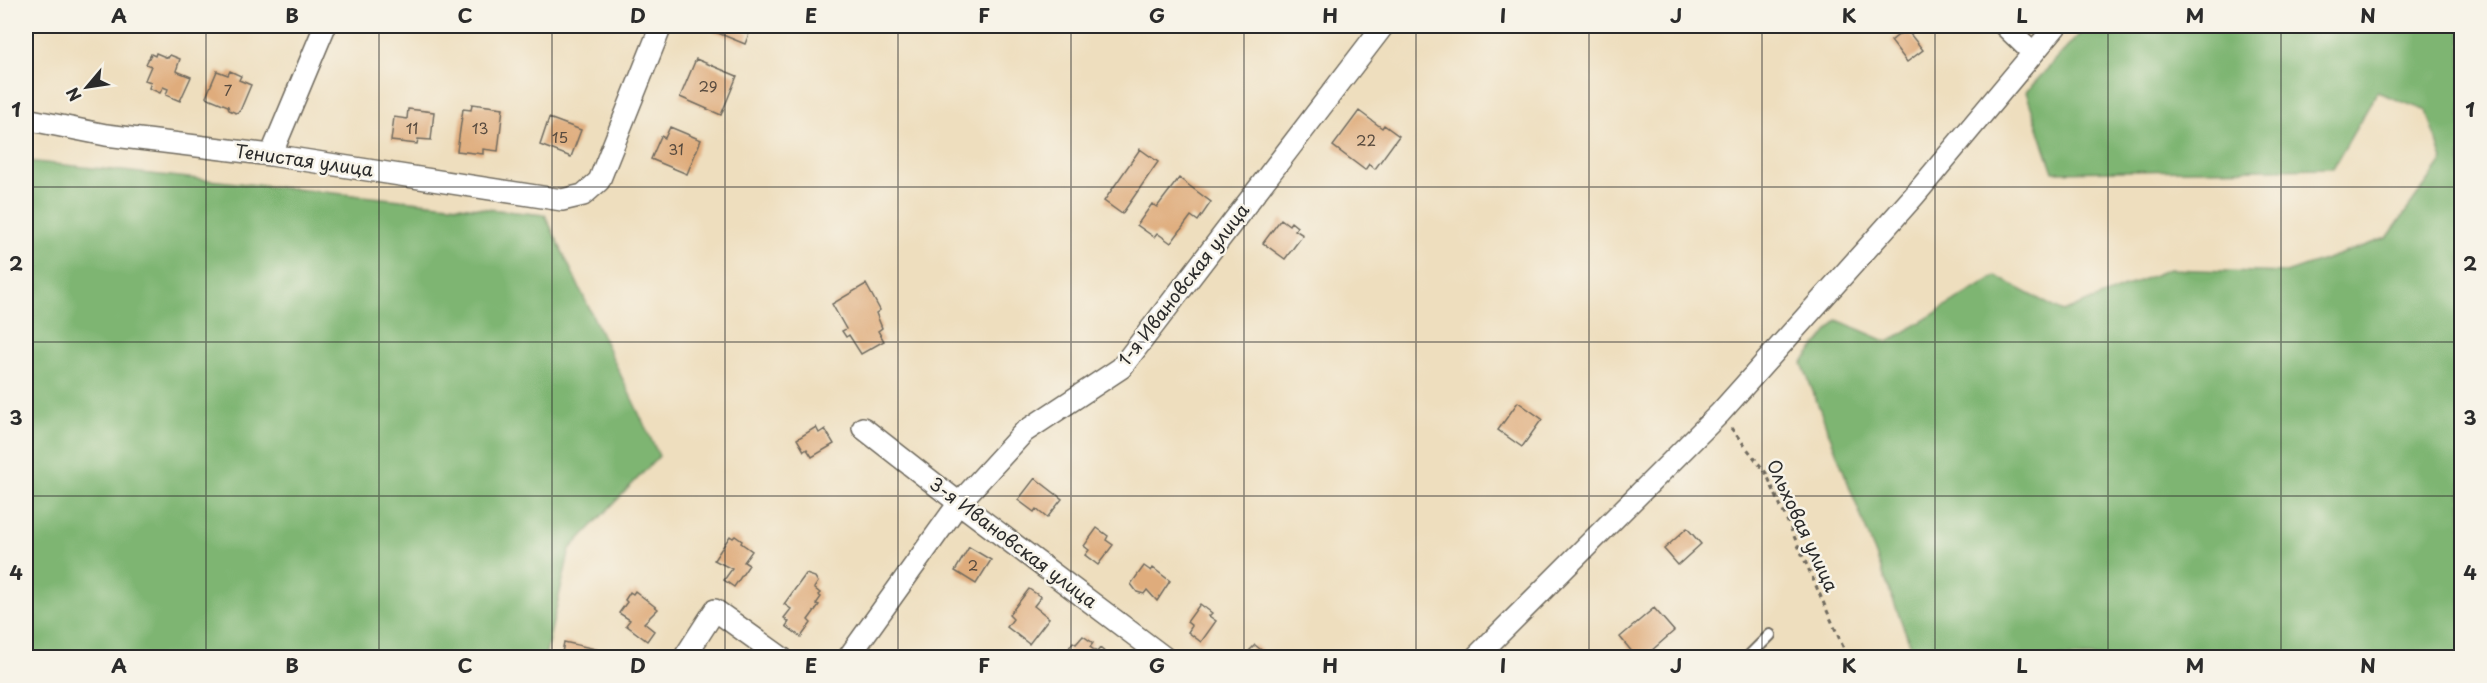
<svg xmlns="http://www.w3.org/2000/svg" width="2487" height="683" viewBox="0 0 2487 683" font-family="'Playpen Sans',sans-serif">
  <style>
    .forest { fill: #7eb572; stroke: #54704e; stroke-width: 1.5 }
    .building { fill: #dfac7c }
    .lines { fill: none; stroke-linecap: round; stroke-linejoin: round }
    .lane-casing { stroke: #6f6a5e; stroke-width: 14 }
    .street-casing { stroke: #6f6a5e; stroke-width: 24 }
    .path { stroke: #6f6a5e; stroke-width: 3; stroke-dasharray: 4.5 4.5; stroke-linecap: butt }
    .lane { stroke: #fff; stroke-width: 10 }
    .street { stroke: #fff; stroke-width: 21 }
    .grid { fill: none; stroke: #2b2b2b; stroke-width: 1.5; stroke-opacity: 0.55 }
    .labels { text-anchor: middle; stroke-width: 5; stroke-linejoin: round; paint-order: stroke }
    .number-label { font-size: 15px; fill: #584b3f }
    .street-label { font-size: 18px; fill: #2b2b2b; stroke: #f7f3e8 }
    .neatline { fill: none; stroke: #2b2b2b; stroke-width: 2 }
    .grid-label { font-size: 20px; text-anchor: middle; font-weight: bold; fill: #2b2b2b }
  </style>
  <rect width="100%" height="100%" fill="#f7f3e8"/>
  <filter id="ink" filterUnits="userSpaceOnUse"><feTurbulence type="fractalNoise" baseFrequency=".0167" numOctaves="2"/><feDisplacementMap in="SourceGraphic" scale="12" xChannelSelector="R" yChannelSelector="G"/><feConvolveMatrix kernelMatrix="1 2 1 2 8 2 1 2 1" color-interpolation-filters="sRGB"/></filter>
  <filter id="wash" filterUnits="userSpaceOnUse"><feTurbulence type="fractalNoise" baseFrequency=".008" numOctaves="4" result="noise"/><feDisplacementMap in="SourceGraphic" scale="24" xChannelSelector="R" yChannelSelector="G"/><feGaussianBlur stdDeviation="1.35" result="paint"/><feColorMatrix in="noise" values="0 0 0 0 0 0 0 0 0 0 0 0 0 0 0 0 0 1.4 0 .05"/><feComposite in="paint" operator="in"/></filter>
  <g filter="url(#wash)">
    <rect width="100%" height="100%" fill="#eedebe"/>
    <!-- forest -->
    <path class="forest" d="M2087,26H2461V657H1915L1802,363L1837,320L1888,342L1996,276L2063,312L2169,269L2286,273L2387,238L2443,160L2427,111L2377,92L2333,168L2053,172L2026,92Z
      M26,161L545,215L659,456L570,549L545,657H26Z"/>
    <g id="blocks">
      <!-- building -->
      <path class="building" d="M701,26H744L742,31L749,34L745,44Z
        M1906,29L1923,50L1907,62L1891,41Z
        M156,53L168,58L170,55L180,59L176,71L191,77L180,101L166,95L168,89L163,87L160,93L149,88L151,82L145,80L151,66L146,64L151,54L155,56Z
        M696,59L737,76L721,115L680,97Z
        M217,71L228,75L230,71L241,76L239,80L251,85L240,111L236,113L229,110L228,106L206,97Z
        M472,104L503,108L498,151L483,149V154L457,151L463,109L471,110Z
        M408,109L434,112L431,140L418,139L417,144L391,141L394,117L407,119Z
        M1359,111L1382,128L1384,125L1399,136L1375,169L1369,164L1365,170L1333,146Z
        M549,118L581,130L571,157L540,145Z
        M670,127L701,140L687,174L651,159L661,136L665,138Z
        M1140,149L1158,162L1122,214L1104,201Z
        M1179,178L1211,202L1198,221L1191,216L1171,243L1157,233L1154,237L1137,225L1152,204L1157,207Z
        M1281,219L1289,225L1291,222L1297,227L1295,230L1303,235L1285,259L1263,243Z
        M866,284L880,310L876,313L882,328L878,331L884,341L861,354L849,335L846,337L842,331L846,329L832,304Z
        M1518,402L1542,419L1522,447L1498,430Z
        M816,427L819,433L825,429L834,444L812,457L807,449L804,451L797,439Z
        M1035,478L1062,499L1047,518L1036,509L1034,512L1018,500Z
        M1097,528L1108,536L1106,540L1113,545L1098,565L1085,555L1089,550L1084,546Z
        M1687,528L1701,544L1678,565L1664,549Z
        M730,536L733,538L735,536L742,541L741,543L752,551L744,562L749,565L734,587L724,580L732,569L714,560Z
        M969,547L991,560L976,584L955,571Z
        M1144,566L1151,571L1153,568L1170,581L1157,601L1147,590L1144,594L1137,592L1131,584Z
        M806,574L815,577L818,582L814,588L820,593L818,595L821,597L816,604L819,605L808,620L811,623L801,637L786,626L789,622L784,618L791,609L784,604Z
        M1029,589L1041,597L1034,606L1049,618L1029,644L1007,627L1013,619L1009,615Z
        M635,591L658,609L644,623L654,631L647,641L626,625L630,620L619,613L627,602L625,600L630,592L633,594Z
        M1200,604L1212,613L1209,616L1216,621L1201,642L1188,632L1192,626L1187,622Z
        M1654,608L1674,631L1643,658H1637L1620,637Z
        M1083,636L1093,643L1090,647L1097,652L1100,648L1108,655L1106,658L1067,657L1070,653L1067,651L1073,642L1076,644Z
        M564,642L600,650L598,658H561Z
        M1255,645L1271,658H1242Z"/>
    </g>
  </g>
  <g filter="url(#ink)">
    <use href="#blocks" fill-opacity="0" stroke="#6f6a5e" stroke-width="1.5"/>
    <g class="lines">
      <defs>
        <path id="lane" d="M1747,658L1770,635"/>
        <path id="street" d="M2005,26L2033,53
          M26,119L106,135L271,155L562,200L583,195L599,181L661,26
          M271,155L325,26
          M863,428L959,503L1165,658
          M684,658L715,610L782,658
          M848,658L959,503L1024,432L1121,368L1383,26
          M1475,658L1720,413L1914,196L2056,26"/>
      </defs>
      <!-- lane casing -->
      <use href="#lane" class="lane-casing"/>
      <!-- street casing -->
      <use href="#street" class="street-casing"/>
      <!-- path -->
      <path class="path" d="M1731,428L1766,473L1848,658"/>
      <!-- lane -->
      <use href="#lane" class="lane"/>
      <!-- street -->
      <use href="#street" class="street"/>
    </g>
  </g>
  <!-- grid -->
  <path class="grid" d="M206,26V658M379,26V658M552,26V658M725,26V658M898,26V658M1071,26V658M1244,26V658M1416,26V658M1589,26V658M1762,26V658M1935,26V658M2108,26V658M2281,26V658M26,187H2462M26,342H2462M26,496H2462"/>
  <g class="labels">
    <!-- number labels -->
    <g class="number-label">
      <text x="708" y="92">29</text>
      <text x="228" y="96">7</text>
      <text x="412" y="134">11</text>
      <text x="480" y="134">13</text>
      <text x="560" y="143">15</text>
      <text x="1366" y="146">22</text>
      <text x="676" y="155">31</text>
      <text x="973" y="571">2</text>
    </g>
    <!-- street labels -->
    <g class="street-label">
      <text transform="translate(304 161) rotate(8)" y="6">Тенистая улица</text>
      <text transform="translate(1184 285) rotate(-52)" y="6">1-я Ивановская улица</text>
      <text transform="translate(1802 526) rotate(65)" y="6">Ольховая улица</text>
      <text transform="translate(1013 543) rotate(37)" y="6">3-я Ивановская улица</text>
    </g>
  </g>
  <!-- margin -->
  <rect width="2487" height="683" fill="none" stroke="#f7f3e8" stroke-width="66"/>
  <!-- north arrow -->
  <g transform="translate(87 87) rotate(241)" stroke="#f7f3e8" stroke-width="4.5" paint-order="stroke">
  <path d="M0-4.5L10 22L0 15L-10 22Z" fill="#2b2b2b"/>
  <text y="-9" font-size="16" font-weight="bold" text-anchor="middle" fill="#2b2b2b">N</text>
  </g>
  <rect x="33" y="33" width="2421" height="617" class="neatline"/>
  <g class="grid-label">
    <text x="119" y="23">A</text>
    <text x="292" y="23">B</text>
    <text x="465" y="23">C</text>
    <text x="638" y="23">D</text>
    <text x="811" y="23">E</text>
    <text x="984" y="23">F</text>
    <text x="1157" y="23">G</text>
    <text x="1330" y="23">H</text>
    <text x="1503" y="23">I</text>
    <text x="1676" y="23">J</text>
    <text x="1849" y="23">K</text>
    <text x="2022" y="23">L</text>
    <text x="2195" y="23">M</text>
    <text x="2368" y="23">N</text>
    <text x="16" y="117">1</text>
    <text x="2470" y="117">1</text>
    <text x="16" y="271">2</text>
    <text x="2470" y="271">2</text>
    <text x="16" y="425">3</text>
    <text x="2470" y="425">3</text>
    <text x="16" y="580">4</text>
    <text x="2470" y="580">4</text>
    <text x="119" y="673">A</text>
    <text x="292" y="673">B</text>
    <text x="465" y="673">C</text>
    <text x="638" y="673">D</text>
    <text x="811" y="673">E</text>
    <text x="984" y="673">F</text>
    <text x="1157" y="673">G</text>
    <text x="1330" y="673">H</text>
    <text x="1503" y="673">I</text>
    <text x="1676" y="673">J</text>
    <text x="1849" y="673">K</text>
    <text x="2022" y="673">L</text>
    <text x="2195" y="673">M</text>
    <text x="2368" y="673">N</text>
  </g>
</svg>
